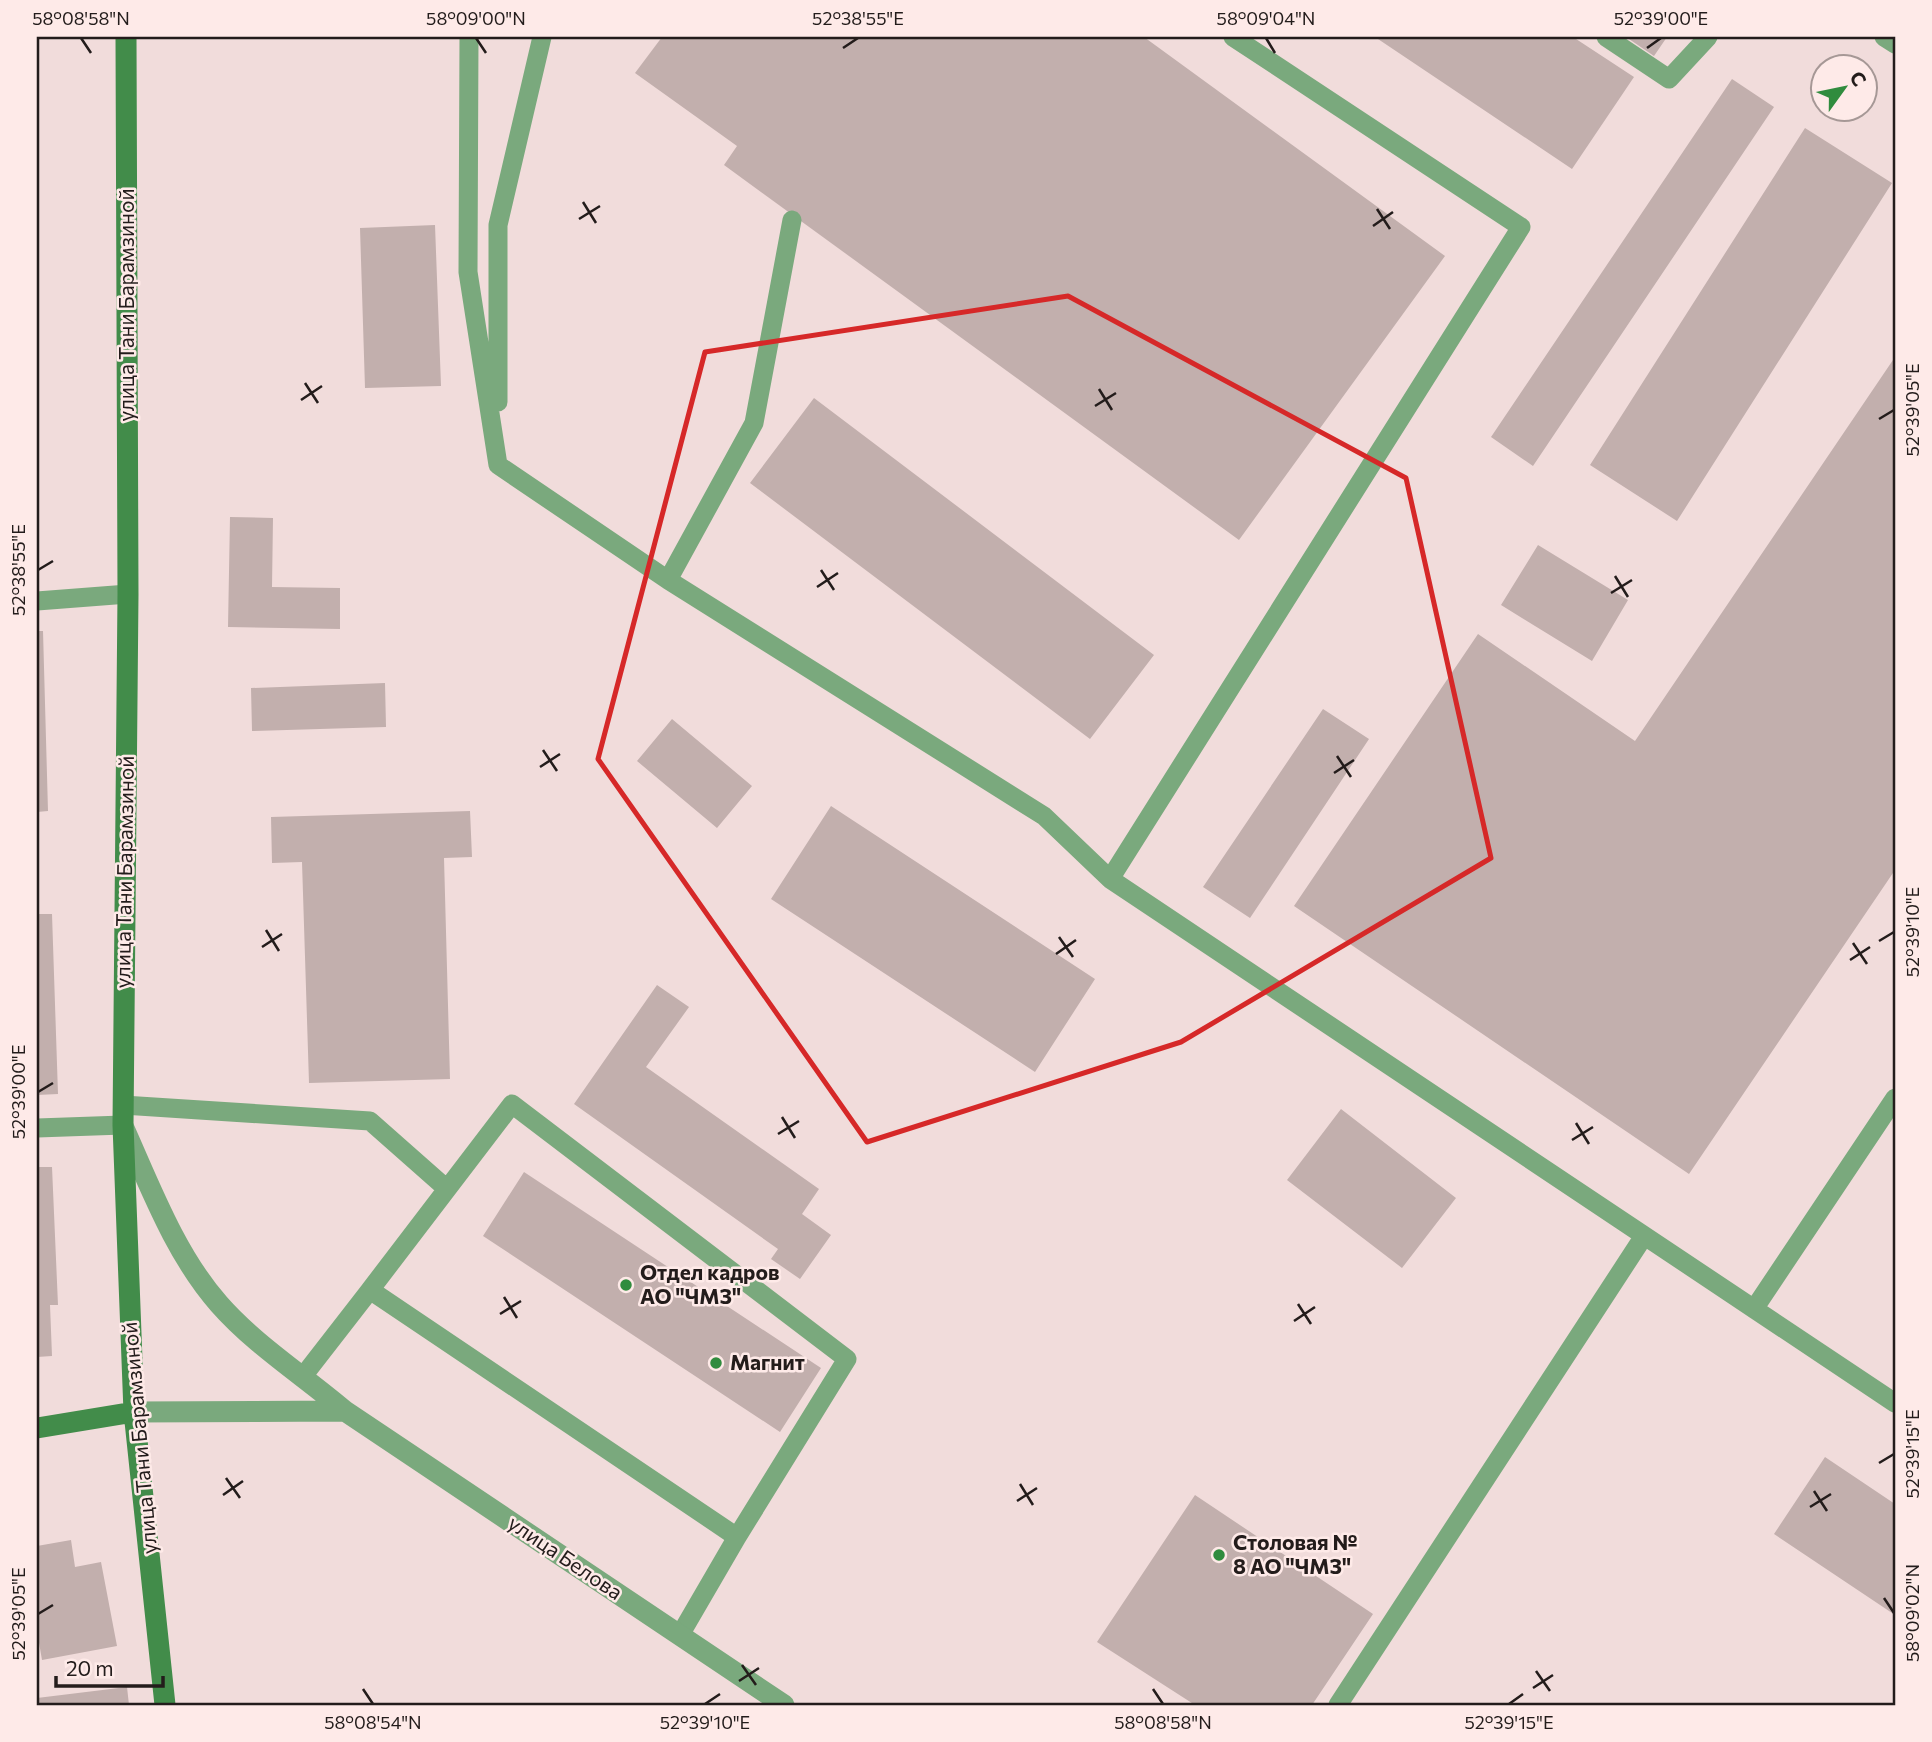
<svg xmlns="http://www.w3.org/2000/svg" width="1932" height="1742" viewBox="0 0 1932 1742" font-family="Commissioner,sans-serif">
  <style>
    .building { fill: #c2afad }
    .lines { fill: none; stroke-linecap: round; stroke-linejoin: round }
    .lane { stroke: #7aa97d; stroke-width: 19 }
    .street { stroke: #7aa97d; stroke-width: 21 }
    .secondary { stroke: #428c4a; stroke-width: 21 }
    .marked { fill: none; stroke: #d62828; stroke-width: 5; stroke-linejoin: round }
    .ticks { fill: none; stroke: #231c1b; stroke-width: 2.5 }
    .poi-dot { fill: #308c3e; stroke: #feeae8; stroke-width: 2.5 }
    .labels { text-anchor: middle; stroke-width: 5; stroke-linejoin: round; paint-order: stroke }
    .street-label { font-size: 21px; fill: #231c1b; stroke: #feeae8 }
    .poi-label { font-size: 21px; font-weight: bold; fill: #231c1b; stroke: #feeae8; text-anchor: start }
    .neatline { fill: none; stroke: #231c1b; stroke-width: 2.5 }
    .ticks-label { font-size: 18px; text-anchor: middle; fill: #231c1b }
  </style>
  <rect width="100%" height="100%" fill="#f1dcdb"/>
  <!-- building -->
  <path class="building" d="M662,37H1144L1445,256L1239,540L724,165L737,146L635,73Z
    M1375,37H1573L1634,77L1572,169Z
    M1626,37H1667L1654,56Z
    M1732,79L1774,107L1533,466L1491,437Z
    M1805,128L1892,183L1677,521L1590,465Z
    M435,225L441,386L365,388L360,228Z
    M1895,357V870L1689,1174L1294,906L1478,634L1635,741Z
    M814,398L1154,655L1090,739L750,483Z
    M230,517L273,518L272,587L340,588V629L228,627Z
    M1538,545L1628,600L1592,661L1501,605Z
    M37,631H43L48,811L37,812Z
    M385,683L386,727L252,731L251,688Z
    M1323,709L1369,739L1250,918L1203,887Z
    M672,719L752,786L717,828L637,761Z
    M831,806L1095,979L1035,1072L771,899Z
    M470,811L472,857L444,858L450,1079L309,1083L302,862L272,863L271,817Z
    M37,914H52L58,1094L37,1095Z
    M657,985L689,1007L646,1067L819,1189L802,1214L831,1235L800,1279L771,1259L778,1249L574,1104Z
    M1341,1109L1456,1198L1402,1268L1287,1180Z
    M37,1167H52L58,1305H50L52,1356L37,1357Z
    M524,1172L821,1368L780,1432L483,1236Z
    M1825,1457L1895,1504V1615L1774,1534Z
    M1195,1495L1373,1614L1312,1705H1195L1097,1642Z
    M71,1540L75,1567L101,1562L117,1646L42,1660L37,1631V1546Z
    M127,1687L129,1705H37V1698Z"/>
  <g class="lines">
    <!-- lane -->
    <path class="lane" d="M469,37L468,272L498,465L668,580L1044,816L1110,879L1895,1403
      M1606,37L1669,79L1708,37
      M1884,37L1895,44
      M498,402V225L542,37
      M668,580L754,423L792,220
      M37,601L128,594
      M1110,879L1521,227L1233,37
      M123,1105L370,1121L447,1189
      M37,1128L123,1125
      M370,1290L512,1104L847,1359L737,1537
      M1754,1309L1895,1098
      M304,1375L370,1290L737,1537L680,1635
      M1338,1705L1644,1236"/>
    <!-- street -->
    <path class="street" d="M123,1126C150,1186 175,1254 219,1304C255,1345 304,1376 345,1411
      M134,1412L345,1411L784,1705"/>
    <!-- secondary -->
    <path class="secondary" d="M126,37L128,594L123,1125L134,1412L165,1705
      M37,1428L134,1412"/>
  </g>
  <!-- marked area -->
  <path class="marked" d="M1068,296L1406,478L1491,858L1181,1042L867,1142L598,759L705,352Z"/>
  <!-- ticks -->
  <path class="ticks" d="M81,38L91,53M476,38L486,53M1266,38L1275,53M843,48L858,38M1647,48L1661,38M583,202L596,223M1377,209L1390,229M579,219L600,206M1373,226L1393,212M305,383L318,403M1099,389L1112,410M301,400L322,386M1095,406L1116,393M1879,419L1894,410M38,570L53,561M821,570L834,590M1615,576L1628,597M817,587L838,573M1611,593L1632,580M543,750L557,771M1337,756L1351,777M540,767L560,754M1334,773L1354,760M266,930L279,951M1059,937L1073,957M1879,941L1894,932M1853,943L1867,964M262,947L282,934M1056,954L1076,940M1850,960L1870,947M38,1092L53,1083M782,1117L795,1138M1576,1123L1589,1144M778,1134L799,1121M1572,1140L1593,1127M504,1297L517,1318M1298,1304L1311,1324M500,1314L521,1301M1294,1321L1315,1307M1879,1463L1894,1454M226,1478L240,1498M1020,1484L1033,1505M1814,1491L1827,1511M223,1495L243,1481M1017,1501L1037,1488M1810,1507L1831,1494M1884,1598L1894,1613M38,1614L53,1605M742,1665L756,1685M1536,1671L1550,1691M739,1681L759,1668M1533,1688L1553,1675M363,1689L373,1704M1153,1689L1163,1704M705,1704L720,1694M1509,1704L1523,1694"/>
  <!-- markers -->
  <g class="poi-dot">
    <circle cx="626" cy="1285" r="7"/>
    <circle cx="716" cy="1363" r="7"/>
    <circle cx="1219" cy="1555" r="7"/>
  </g>
  <g class="labels">
    <!-- street labels -->
    <g class="street-label">
      <text transform="translate(127 305) rotate(-90)" y="7">улица Тани Барамзиной</text>
      <text transform="translate(125 872) rotate(-89)" y="7">улица Тани Барамзиной</text>
      <text transform="translate(140 1438) rotate(-95)" y="7">улица Тани Барамзиной</text>
      <text transform="translate(565 1558) rotate(34)" y="7">улица Белова</text>
    </g>
    <!-- poi labels -->
    <g class="poi-label">
      <text x="640" y="1280">Отдел кадров<tspan x="640" dy="24">АО "ЧМЗ"</tspan></text>
      <text x="730" y="1370">Магнит</text>
      <text x="1233" y="1550">Столовая №<tspan x="1233" dy="24">8 АО "ЧМЗ"</tspan></text>
    </g>
  </g>
  <!-- border -->
  <rect width="1932" height="1742" fill="none" stroke="#feeae8" stroke-width="77"/>
  <!-- north arrow -->
  <g transform="translate(1844 88) rotate(57)"><circle r="33" fill="#feeae8" stroke="#a69896" stroke-width="2"/>
  <path d="M0-5L12 26L0 18L-12 26Z" fill="#308c3e"/>
  <text y="-10" font-size="19" font-weight="bold" text-anchor="middle" fill="#231c1b">С</text>
  </g>
  <!-- scale -->
  <path d="M56 1676v10h107v-10" fill="none" stroke="#231c1b" stroke-width="3.5"/>
  <text x="66" y="1676" font-size="21" fill="#231c1b" stroke="#feeae8" stroke-width="5" paint-order="stroke">20 m</text>
  <rect x="38" y="38" width="1856" height="1666" class="neatline"/>
  <g class="ticks-label">
    <text x="81" y="25">58°08'58"N</text>
    <text x="476" y="25">58°09'00"N</text>
    <text x="858" y="25">52°38'55"E</text>
    <text x="1266" y="25">58°09'04"N</text>
    <text x="1661" y="25">52°39'00"E</text>
    <text transform="translate(1913 410) rotate(-90)" y="6">52°39'05"E</text>
    <text transform="translate(19 570) rotate(-90)" y="6">52°38'55"E</text>
    <text transform="translate(1913 932) rotate(-90)" y="6">52°39'10"E</text>
    <text transform="translate(19 1092) rotate(-90)" y="6">52°39'00"E</text>
    <text transform="translate(1913 1454) rotate(-90)" y="6">52°39'15"E</text>
    <text transform="translate(1913 1613) rotate(-90)" y="6">58°09'02"N</text>
    <text transform="translate(19 1614) rotate(-90)" y="6">52°39'05"E</text>
    <text x="373" y="1729">58°08'54"N</text>
    <text x="705" y="1729">52°39'10"E</text>
    <text x="1163" y="1729">58°08'58"N</text>
    <text x="1509" y="1729">52°39'15"E</text>
  </g>
</svg>
